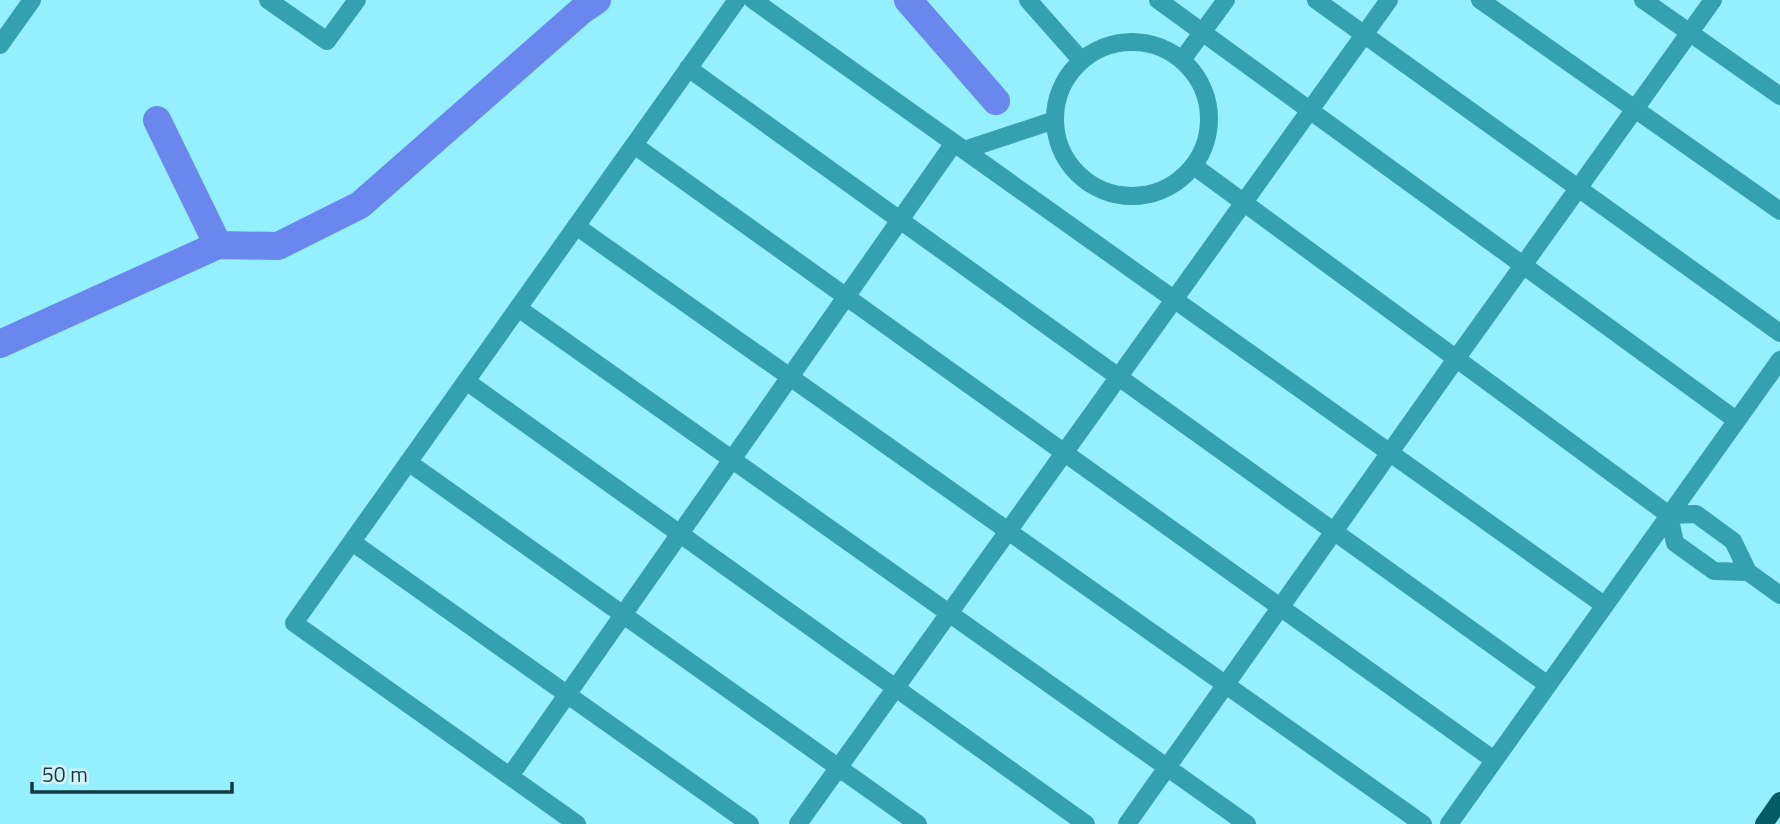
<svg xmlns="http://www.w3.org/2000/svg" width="1780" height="824" viewBox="0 0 1780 824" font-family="'Titillium Web',sans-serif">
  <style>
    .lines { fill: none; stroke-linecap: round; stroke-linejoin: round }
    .canal { stroke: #6987ed; stroke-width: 28 }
    .minor { stroke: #34a0b0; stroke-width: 18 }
    .major { stroke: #035b66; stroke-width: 18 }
  </style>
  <rect width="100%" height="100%" fill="#94efff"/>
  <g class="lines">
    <!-- canal -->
    <path class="canal" d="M908,0L996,101
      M157,120L218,245
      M0,344L218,245L278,246L360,205L581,11L597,0"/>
    <!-- minor -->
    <path class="minor" d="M268,0L327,41L357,0
      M753,0L1604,605
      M1028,0L1081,60
      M1158,0L1736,420
      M1316,0L1780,333
      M1480,0L1780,211
      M1643,0L1780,96
      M1055 119a77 77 0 1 1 154 0a77 77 0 1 1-154 0Z
      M0,45L32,0
      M1182,60L1226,0
      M688,68L1548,685
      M634,145L1494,760
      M964,150L1055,120
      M1194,166L1669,515L1696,514L1733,541L1748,572L1780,595
      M576,226L1423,824
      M518,308L1247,824
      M466,381L1086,824
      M408,462L918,824
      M1669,515L1675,543L1714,571L1748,572
      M352,542L750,824
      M510,776L954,143
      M577,824L294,623L737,0
      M798,824L1389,0
      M1127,824L1456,359L1713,0
      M1449,824L1780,360"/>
    <!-- major -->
    <path class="major" d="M1764,824L1780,801"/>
  </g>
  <!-- scale -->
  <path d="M32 782v10h200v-10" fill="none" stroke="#123940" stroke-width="3.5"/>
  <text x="42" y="782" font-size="21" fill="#123940" stroke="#d1f3f9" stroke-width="5" paint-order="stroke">50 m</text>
</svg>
